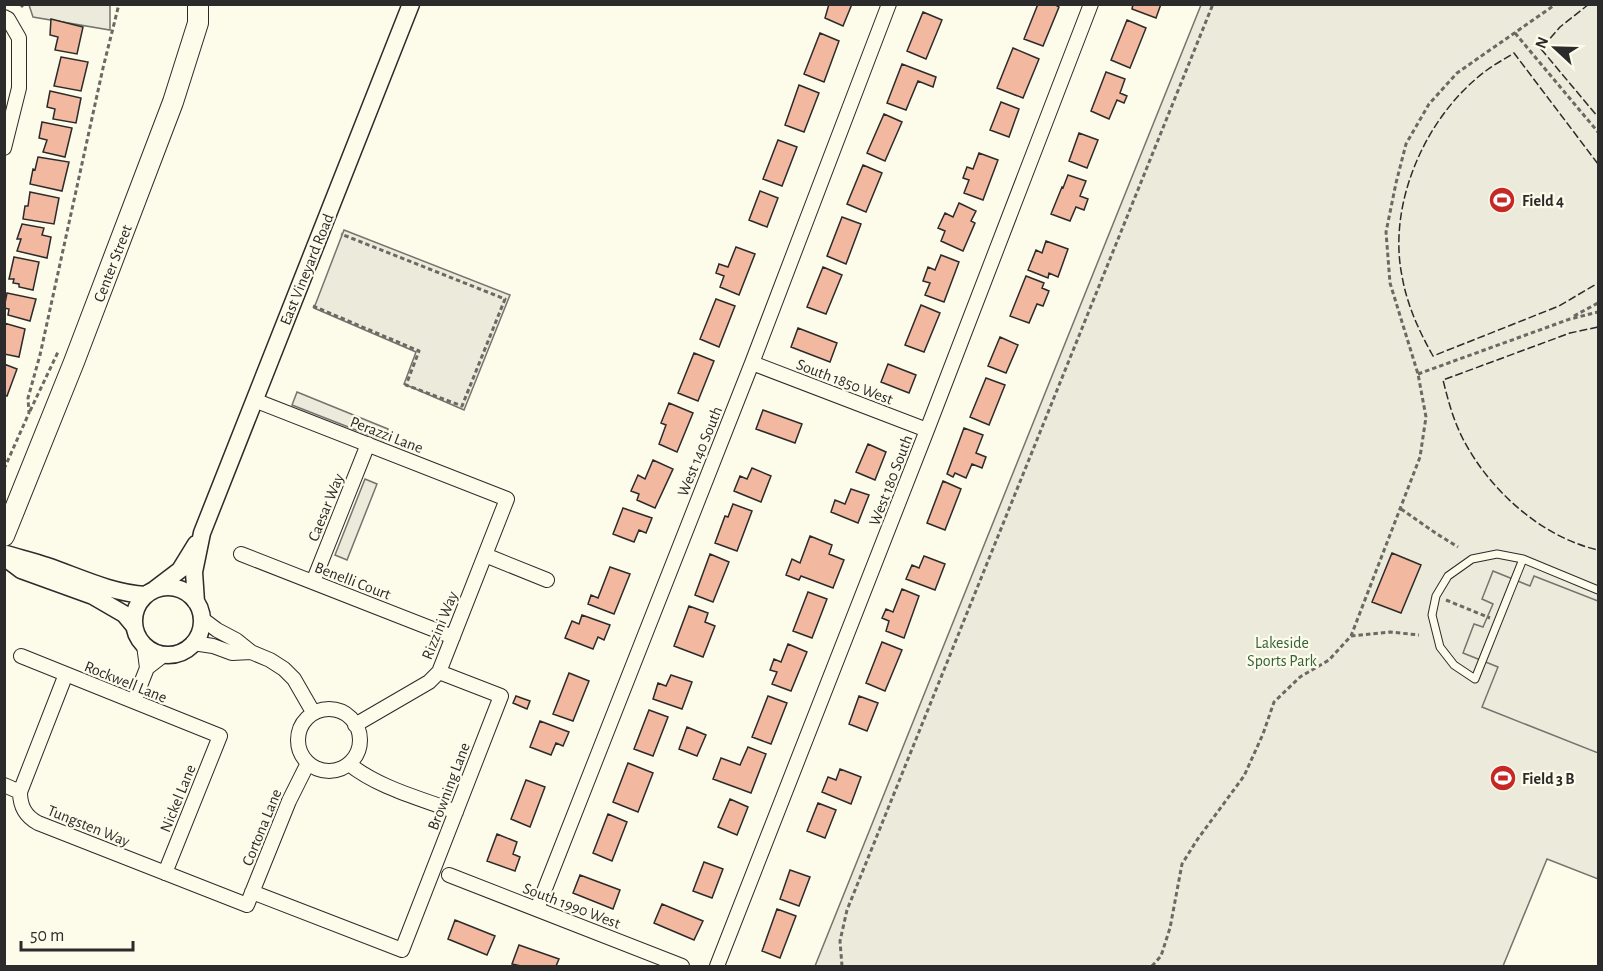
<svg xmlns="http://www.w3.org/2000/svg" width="1603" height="971" viewBox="0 0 1603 971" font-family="'Alegreya Sans',sans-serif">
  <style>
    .green { fill: #ecebdb; stroke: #74746e; stroke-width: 1.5 }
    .parking { fill: #eceadb; stroke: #74746e; stroke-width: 1.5 }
    .building { fill: #f2b8a0; stroke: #2b2b2b; stroke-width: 1.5 }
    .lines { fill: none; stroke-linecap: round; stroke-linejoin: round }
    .service-casing { stroke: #2b2b2b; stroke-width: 9 }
    .minor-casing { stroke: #2b2b2b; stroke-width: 16 }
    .tertiary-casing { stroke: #2b2b2b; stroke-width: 19 }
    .secondary-casing { stroke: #2b2b2b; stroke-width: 22 }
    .path { stroke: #6a6964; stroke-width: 3; stroke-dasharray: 4.5 3; stroke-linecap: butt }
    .service { stroke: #fdfbea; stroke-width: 7 }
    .minor { stroke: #fdfbea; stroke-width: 14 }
    .tertiary { stroke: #fdfbea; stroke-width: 16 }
    .secondary { stroke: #fdfbea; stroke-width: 20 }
    .fence { stroke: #2b2b2b; stroke-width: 1.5; stroke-dasharray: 8 3; stroke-linecap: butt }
    .labels { text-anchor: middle; stroke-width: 4.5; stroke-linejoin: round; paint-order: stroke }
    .poi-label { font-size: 16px; font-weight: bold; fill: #2b2b2b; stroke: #fdfbea; text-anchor: start }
    .street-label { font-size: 16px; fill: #2b2b2b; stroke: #fdfbea }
    .park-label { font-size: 16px; fill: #34623c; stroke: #fdfbea }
  </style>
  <rect width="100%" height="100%" fill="#fdfbea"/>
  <!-- green -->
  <path class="green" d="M29,5H110V30L33,17Z
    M1201,5H1598V879L1547,859L1503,966H815Z
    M344,230L510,295L464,410L404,384L416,352L314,308Z"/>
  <!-- parking -->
  <path class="parking" d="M297,392L388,429L384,441L292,405Z
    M365,479L377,484L347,560L335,555Z
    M1493,571L1530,586L1534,576L1598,601V753L1482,707L1498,667L1463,653L1474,624L1483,627L1493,604L1482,599Z"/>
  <!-- building -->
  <path class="building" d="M829,4H852L843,26L825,18Z
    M1038,4H1054L1059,7L1043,46L1024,39Z
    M1133,4H1161L1156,18L1132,9Z
    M923,12L942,20L926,59L907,51Z
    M51,19L83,27L77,54L55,50L58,37L50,35Z
    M1127,20L1146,28L1130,68L1111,60Z
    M820,33L839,41L824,82L804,74Z
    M1013,48L1039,59L1023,98L997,88Z
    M61,57L88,62L81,91L54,86Z
    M902,64L936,77L933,87L918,81L906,110L887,103Z
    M1106,72L1125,79L1120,93L1127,96L1124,103L1117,100L1109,119L1091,111Z
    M799,85L819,93L804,132L785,125Z
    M50,91L81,98L76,123L53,119L55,109L47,107Z
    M1001,102L1019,109L1009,137L990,130Z
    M884,114L902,122L885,161L867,153Z
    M42,122L72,128L65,157L43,152L47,140L39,138Z
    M1079,133L1098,140L1087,168L1069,161Z
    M778,140L797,147L782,186L763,179Z
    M979,153L998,160L983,200L964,193L969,180L963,178L967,167L973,169Z
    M38,157L69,162L62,191L30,184L33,169L35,170Z
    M863,165L882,173L866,212L847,204Z
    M1068,175L1086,181L1080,196L1088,199L1084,210L1076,207L1070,221L1051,214L1062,187L1063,188Z
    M760,191L778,198L767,227L749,220Z
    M30,192L59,198L54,224L23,219L25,206H28Z
    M959,203L976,211L971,221L975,223L963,251L941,241L945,231L938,228L945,213L953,217Z
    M842,217L861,224L846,264L827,256Z
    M22,224L44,228L42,235L51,237L47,258L17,251L21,239H17Z
    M1046,241L1068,249L1058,277L1049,273L1048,278L1028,270L1036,250L1042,253Z
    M736,247L755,254L739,295L720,287L724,276L716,273L719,264L728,267Z
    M941,255L959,262L944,302L925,295L930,283L923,281L928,267L935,270Z
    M14,257L39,262L33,290L19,287V284L13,283L14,279H9Z
    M823,267L842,275L826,314L807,307Z
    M1026,276L1044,283L1042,288L1049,291L1043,306L1037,304L1029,323L1010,316Z
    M7,293L36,299L30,321L8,315L9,309L4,308Z
    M716,299L735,306L719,347L700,339Z
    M921,305L940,313L924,352L905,345Z
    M4,323L25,329L19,357L4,354Z
    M798,328L837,343L830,362L791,347Z
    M1000,337L1018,345L1006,373L988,366Z
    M694,353L714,361L698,401L678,393Z
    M4,364L17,369L7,396L4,395Z
    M888,364L916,375L909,393L881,382Z
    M986,378L1005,385L989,425L970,417Z
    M669,403L693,413L677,452L659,444L666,425L661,423Z
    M763,410L802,424L795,443L756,429Z
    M964,428L983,435L976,453L986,457L982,468L972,464L966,478L955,473L953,477L947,474Z
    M868,444L886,452L875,480L856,472Z
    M653,460L673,469L655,508L637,500L639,494L631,491L638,475L645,479Z
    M752,468L771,476L761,502L734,491L740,476L747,479Z
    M943,481L961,489L945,530L927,523Z
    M851,489L869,495L858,523L831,512L835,500L845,504Z
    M733,504L752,511L737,551L715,543L725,516L728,517Z
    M623,508L652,518L646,533L639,530L634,542L613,534Z
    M810,536L832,545L829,554L844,560L833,588L801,576L799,580L786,575L792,559L800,563Z
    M1392,553L1421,565L1401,613L1372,602Z
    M710,554L729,562L713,602L695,595Z
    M924,556L945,564L935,590L906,579L912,565L919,568Z
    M610,567L630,574L614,614L588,604L591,595L598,598Z
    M902,589L919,596L904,638L886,631L889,621L882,618L886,609L893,612Z
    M808,592L827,599L812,638L793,631Z
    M689,606L708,613L705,622L715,626L703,657L674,646Z
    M582,615L610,625L604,640L598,637L593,649L565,638L572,621L579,624Z
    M882,642L902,650L885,691L866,683Z
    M788,644L807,652L791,691L772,684L777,672L770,670L774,659L781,662Z
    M569,673L589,681L573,721L553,714Z
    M671,675L692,682L682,709L653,699L658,683L666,686Z
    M516,696L530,701L527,709L513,703Z
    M768,696L787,703L771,744L752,737Z
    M859,696L878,703L867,731L849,724Z
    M649,710L668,717L653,756L634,749Z
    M540,721L569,732L563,746L556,743L551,755L530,747Z
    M687,727L706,735L697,756L679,749Z
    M748,747L766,754L751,793L713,779L721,758L740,765Z
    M628,763L653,773L638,812L613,802Z
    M840,769L861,777L851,804L822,792L828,777L836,780Z
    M526,780L545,787L530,827L511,819Z
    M730,799L748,807L737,835L718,827Z
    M818,803L836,810L825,838L807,831Z
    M608,814L627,822L612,861L593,853Z
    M497,834L517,842L513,854L520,857L515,871L487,861Z
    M704,862L723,869L712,898L693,891Z
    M790,870L810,877L799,906L780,899Z
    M580,875L620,890L613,909L573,893Z
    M662,904L703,921L694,940L654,923Z
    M777,909L796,916L780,958L762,951Z
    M455,920L495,936L487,955L448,939Z
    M519,945L559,959L556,966H521L512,964Z"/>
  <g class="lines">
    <defs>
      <path id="service" d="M1523,559L1475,679L1454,665L1440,647L1432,615L1436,596L1448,576L1472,559L1497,554L1523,559L1598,590"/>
      <path id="minor" d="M4,17L8,19L19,38V88L4,148
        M752,363L927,430
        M254,400L507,499L439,672L429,682L355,725
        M241,554L453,637
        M485,555L547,580
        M313,582L368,444
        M201,618L217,630L236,640L251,652L270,660L284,669L294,679L313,712
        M193,643L213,646L232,653L251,652
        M21,656L220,736L165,873
        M147,668L165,654
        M66,674L20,792C20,806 25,816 38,823L247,905L289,801L308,763
        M134,701L147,668L144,645
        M298 740a31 31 0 1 1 62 0a31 31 0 1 1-62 0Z
        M349,764C379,788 420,798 456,812
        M4,785L20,792
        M449,875L682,966
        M252,892L402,950L501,696L439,672
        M537,909L752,363L889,4
        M717,966L927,430L1091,4"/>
      <path id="tertiary" d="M6,554C19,558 33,561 47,566C79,577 111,593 146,595
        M4,557L21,570L93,596L124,614L134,626
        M134 621a34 34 0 1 1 68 0a34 34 0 1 1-68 0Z
        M155,589L180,570L196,544
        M196,602L194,572L202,533L411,4"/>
      <path id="secondary" d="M4,536L74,362L173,102L198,23V4"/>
    </defs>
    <!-- service casing -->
    <use href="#service" class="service-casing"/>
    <!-- minor casing -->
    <use href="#minor" class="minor-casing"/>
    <!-- tertiary casing -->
    <use href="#tertiary" class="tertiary-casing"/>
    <!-- secondary casing -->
    <use href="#secondary" class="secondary-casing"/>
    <!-- path -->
    <path class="path" d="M21,7L24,4
      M1515,33L1598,132
      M313,306L419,351L406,385L462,406L505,299L341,234
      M1574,316L1598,303
      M1418,374L1570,319L1598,312
      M30,411L58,352
      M4,469L29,413L28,398L40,355L103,68L119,4
      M1401,509L1437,534L1458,547
      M1446,600L1490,618
      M1351,636L1390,632L1419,635
      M842,966L840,941L847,910L1213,4
      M1152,966L1161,956L1170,928L1182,864L1197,840L1244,776L1263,734L1274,702L1300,677L1329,660L1351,636L1420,457L1426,417L1418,374L1390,283L1386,232L1396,183L1406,144L1429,104L1457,73L1556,4"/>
    <!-- service -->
    <use href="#service" class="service"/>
    <!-- minor -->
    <use href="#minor" class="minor"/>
    <!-- tertiary -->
    <use href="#tertiary" class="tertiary"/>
    <!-- secondary -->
    <use href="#secondary" class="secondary"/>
    <!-- fence -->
    <path class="fence" d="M1589,4L1560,27L1541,49L1598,117
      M1598,164L1514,53C1505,59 1495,64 1487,70C1427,114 1387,202 1402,276C1407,305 1419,331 1433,356L1559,306L1598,283
      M1598,327L1570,333L1443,380C1448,400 1453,419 1462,437C1488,489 1541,537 1598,550"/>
  </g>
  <!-- icons -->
  <defs>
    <symbol id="stadium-disc" viewBox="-11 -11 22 22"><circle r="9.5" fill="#c62828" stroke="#fdfbea"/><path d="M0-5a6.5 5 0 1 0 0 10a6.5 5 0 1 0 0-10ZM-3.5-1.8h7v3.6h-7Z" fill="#fff"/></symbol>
  </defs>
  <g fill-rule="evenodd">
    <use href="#stadium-disc" x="1487" y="185" width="30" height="30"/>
    <use href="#stadium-disc" x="1488" y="763" width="30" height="30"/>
  </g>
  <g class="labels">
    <!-- poi labels -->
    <g class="poi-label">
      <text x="1522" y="206">Field 4</text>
      <text x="1522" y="784">Field 3 B</text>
    </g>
    <!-- street labels -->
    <g class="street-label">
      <text transform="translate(112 263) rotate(-69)" y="6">Center Street</text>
      <text transform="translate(306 269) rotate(-68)" y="6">East Vineyard Road</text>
      <text transform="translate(845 381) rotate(21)" y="6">South 1850 West</text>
      <text transform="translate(387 434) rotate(21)" y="6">Perazzi Lane</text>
      <text transform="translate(699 451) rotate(-68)" y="6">West 140 South</text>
      <text transform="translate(890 480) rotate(-69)" y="6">West 180 South</text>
      <text transform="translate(325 507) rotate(-68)" y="6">Caesar Way</text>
      <text transform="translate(353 580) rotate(21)" y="6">Benelli Court</text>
      <text transform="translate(439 625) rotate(-68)" y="6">Rizzini Way</text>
      <text transform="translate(126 681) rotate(22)" y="6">Rockwell Lane</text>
      <text transform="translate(448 786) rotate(-69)" y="6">Browning Lane</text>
      <text transform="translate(177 798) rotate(-68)" y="6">Nickel Lane</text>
      <text transform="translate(89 825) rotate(22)" y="6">Tungsten Way</text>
      <text transform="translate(261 827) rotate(-68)" y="6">Cortona Lane</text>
      <text transform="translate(572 905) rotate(21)" y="6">South 1990 West</text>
    </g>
    <!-- park labels -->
    <g class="park-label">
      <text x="1282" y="648">Lakeside<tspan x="1282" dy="18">Sports Park</tspan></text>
    </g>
  </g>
  <!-- border -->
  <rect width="1603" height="971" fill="none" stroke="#2b2b2b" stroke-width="12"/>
  <!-- north arrow -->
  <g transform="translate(1555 48) rotate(292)" stroke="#fdfbea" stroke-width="4.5" paint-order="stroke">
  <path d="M0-4.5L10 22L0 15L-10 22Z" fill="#2b2b2b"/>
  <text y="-9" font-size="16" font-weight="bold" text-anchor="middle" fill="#2b2b2b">N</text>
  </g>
  <!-- scale -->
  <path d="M21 941v9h112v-9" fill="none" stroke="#2b2b2b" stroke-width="3"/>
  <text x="30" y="941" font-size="18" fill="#2b2b2b" stroke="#fdfbea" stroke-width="4.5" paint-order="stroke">50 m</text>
</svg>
